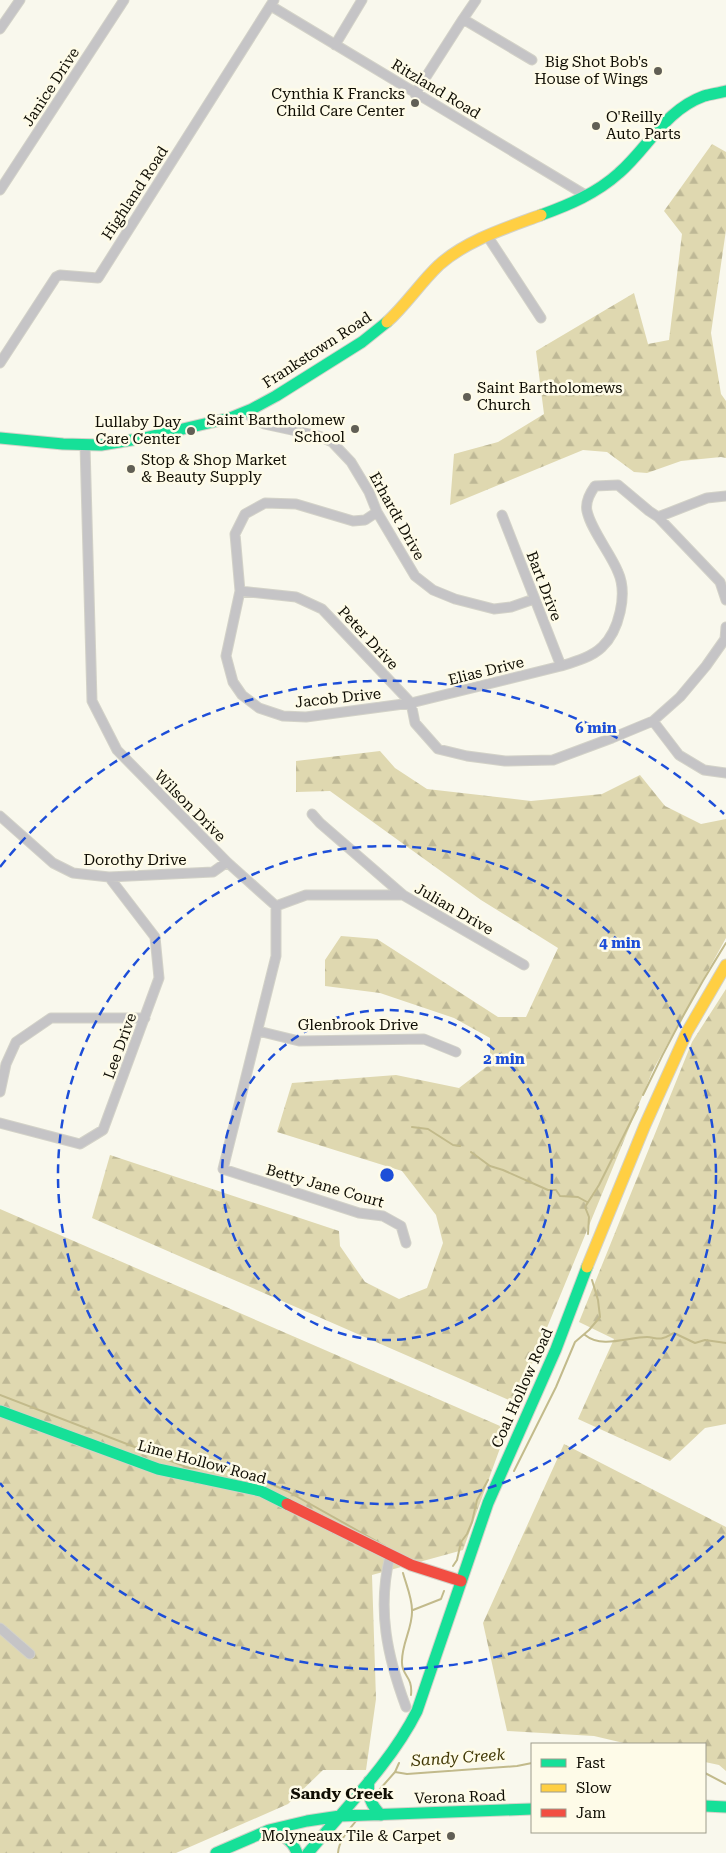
<svg xmlns="http://www.w3.org/2000/svg" width="726" height="1853" viewBox="0 0 726 1853" font-family="'Roboto Serif',serif">
  <style>
    .forest { fill: url(#forest-firs) }
    .lines { fill: none; stroke-linecap: round; stroke-linejoin: round }
    .stream { stroke: #c2ba8b; stroke-width: 2 }
    .street-casing { stroke: #d3d2c8; stroke-width: 11 }
    .fast-casing { stroke: #d3d2c8; stroke-width: 13 }
    .slow-casing { stroke: #d3d2c8; stroke-width: 13 }
    .jam-casing { stroke: #d3d2c8; stroke-width: 13 }
    .street { stroke: #c5c4c6; stroke-width: 9 }
    .fast { stroke: #16e098; stroke-width: 11 }
    .slow { stroke: #ffcf43; stroke-width: 11 }
    .jam { stroke: #f24e42; stroke-width: 11 }
    .ring { fill: none; stroke: #1d4ed8; stroke-width: 2.5; stroke-dasharray: 9 6 }
    .poi-dot { fill: #615f55; stroke: #fefbe8; stroke-width: 2 }
    .labels { text-anchor: middle; stroke-width: 5; stroke-linejoin: round; paint-order: stroke }
    .poi-label { font-size: 15px; fill: #0f0d03; stroke: #fefbe8; text-anchor: end }
    .street-label { font-size: 15px; fill: #0f0d03; stroke: #fefbe8 }
    .water-label { font-size: 16px; font-style: italic; fill: #413804; stroke: #fefbe8 }
    .neighbourhood-label { font-size: 16px; font-weight: bold; fill: #0f0d03; stroke: #fefbe8 }
    .centre { fill: #1d4ed8; stroke: #fefbe8; stroke-width: 2.5 }
    .ring-label { font-size: 15px; text-anchor: middle; font-weight: bold; fill: #1d4ed8; stroke: #fefbe8; stroke-width: 5; stroke-linejoin: round; paint-order: stroke }
  </style>
  <defs>
    <pattern id="forest-firs" width="22" height="20" patternUnits="userSpaceOnUse" patternTransform="scale(1.25)"><rect width="22" height="20" fill="#dfd8b0"/><path d="M5 1l3.5 6h-7zM16 11l3.5 6h-7z" fill="#beb896"/></pattern>
  </defs>
  <rect width="100%" height="100%" fill="#f9f8ed"/>
  <!-- forest -->
  <path class="forest" d="M712,144L726,152V230L711,333L721,394L726,401V458L721,457L681,461L647,473L634,472L607,452L583,450L450,505L454,454L498,442L544,414L536,351L634,293L648,344L669,340L682,234L664,211Z
    M380,751L395,768L427,789L531,801L602,794L640,775L665,806L701,824L726,819V938L653,1070L516,1403L92,1218L110,1155L339,1231L340,1246L365,1282L399,1299L427,1288L443,1243L436,1215L402,1171L277,1132L292,1083L396,1075L459,1088L490,1064V1038L454,1018L380,993L325,986V960L341,936L377,939L498,1017H526L558,948L481,900L330,791L296,792V761Z
    M726,989V1424L705,1428L670,1461L578,1419L614,1339L579,1322L692,1042Z
    M0,1209L507,1429L463,1550L372,1575L376,1699L366,1770H323L288,1804L176,1853H0Z
    M564,1444L726,1527V1771L719,1765L705,1762V1744H628L594,1736L507,1731L483,1623Z"/>
  <g class="lines">
    <!-- stream -->
    <path class="stream" d="M643,1095C668,1042 695,992 726,943
      M412,1127L428,1129L453,1145L460,1146
      M471,1152L490,1166L503,1170L548,1190H556L560,1196L578,1197L587,1202
      M588,1234L589,1217L585,1207L599,1185L638,1107
      M585,1335C602,1349 628,1337 647,1337C653,1337 658,1340 663,1338C667,1337 671,1334 674,1333L695,1343L705,1340L726,1343
      M0,1395L189,1468L241,1471L287,1491L385,1546
      M514,1471L556,1387L575,1342L589,1330L600,1317L598,1300L592,1280
      M453,1566L457,1560L461,1542L467,1534L472,1522L477,1500L488,1480
      M403,1573C406,1584 412,1598 412,1610C413,1628 401,1644 402,1663C402,1676 413,1676 411,1695
      M413,1610L441,1599L444,1591
      M395,1772L399,1763
      M705,1773L726,1784
      M373,1797L395,1772L407,1774L517,1766L532,1763
      M338,1853C339,1840 348,1831 356,1821"/>
    <defs>
      <path id="street" d="M271,6L587,196
        M463,19L532,60
        M0,29L20,0
        M335,45L362,0
        M415,94L463,19L476,0
        M0,190L124,0
        M488,237L541,318
        M0,363L56,277L60,275L98,278L274,0
        M245,413L264,424L319,436L332,442L351,462L369,492L377,512L415,576L433,590L455,599L494,609L511,607L534,599
        M85,445L92,701L117,750L227,862L276,906V956L223,1169L359,1213L383,1216L401,1226L406,1243
        M377,512L365,520L353,521L296,504L265,503L245,514L235,534L240,591L226,656L233,682L242,695L259,708L283,716L306,717L411,703L561,666C574,662 592,657 602,647C619,631 628,594 618,572C611,554 591,530 587,511C585,502 590,493 595,486L618,485L649,511L658,517L720,582L726,600
        M502,515L561,666
        M658,517L707,498L726,496
        M240,591L296,597L322,609L411,703
        M411,703L415,723L438,749L467,756L505,761L553,760L612,738L653,721L680,697L706,666L725,639L726,627
        M653,721L679,755L704,770L726,773
        M312,814L320,823L403,895
        M0,816L53,863L73,873L109,877L213,872L227,862
        M276,906L306,895H403L524,965
        M258,1031L299,1041L424,1039L456,1052
        M0,1092L6,1064L16,1042L51,1018H145
        M0,1123L80,1144L103,1130L159,978L155,937L109,877
        M390,1556C377,1609 387,1656 406,1707
        M0,1628L30,1654"/>
      <path id="fast" d="M541,215C569,205 597,193 619,173C648,148 665,110 704,96C711,94 719,93 726,91
        M0,438L63,444L101,445L144,438L230,418L252,409L276,396L362,342L387,322
        M0,1411L158,1469L261,1491L287,1504
        M369,1781C367,1796 371,1805 381,1815
        M705,1806L726,1807
        M340,1816L532,1809
        M269,1830C282,1835 292,1839 297,1853
        M216,1853L269,1830L307,1821L340,1816
        M308,1853C345,1808 391,1763 417,1711L488,1503L556,1349L587,1267"/>
      <path id="slow" d="M387,322C406,305 420,283 439,265C467,240 506,228 541,215
        M587,1267L645,1125L687,1032L726,965"/>
      <path id="jam" d="M287,1504L411,1565L461,1581"/>
    </defs>
    <!-- street casing -->
    <use href="#street" class="street-casing"/>
    <!-- fast casing -->
    <use href="#fast" class="fast-casing"/>
    <!-- slow casing -->
    <use href="#slow" class="slow-casing"/>
    <!-- jam casing -->
    <use href="#jam" class="jam-casing"/>
    <!-- street -->
    <use href="#street" class="street"/>
    <!-- fast -->
    <use href="#fast" class="fast"/>
    <!-- slow -->
    <use href="#slow" class="slow"/>
    <!-- jam -->
    <use href="#jam" class="jam"/>
  </g>
  <!-- distance rings -->
  <g class="ring">
    <circle cx="387" cy="1175" r="165"/>
    <circle cx="387" cy="1175" r="329"/>
    <path d="M724 1536A494 494 0 0 1 0 1483M0 867A494 494 0 0 1 724 814"/>
  </g>
  <!-- markers -->
  <g class="poi-dot">
    <circle cx="658" cy="71" r="5"/>
    <circle cx="415" cy="103" r="5"/>
    <circle cx="596" cy="126" r="5"/>
    <circle cx="467" cy="397" r="5"/>
    <circle cx="355" cy="429" r="5"/>
    <circle cx="191" cy="431" r="5"/>
    <circle cx="131" cy="469" r="5"/>
    <circle cx="451" cy="1836" r="5"/>
  </g>
  <g class="labels">
    <!-- poi labels -->
    <g class="poi-label">
      <text x="648" y="67">Big Shot Bob's<tspan x="648" dy="17">House of Wings</tspan></text>
      <text x="405" y="99">Cynthia K Francks<tspan x="405" dy="17">Child Care Center</tspan></text>
      <text x="606" y="122" text-anchor="start">O'Reilly<tspan x="606" dy="17">Auto Parts</tspan></text>
      <text x="477" y="393" text-anchor="start">Saint Bartholomews<tspan x="477" dy="17">Church</tspan></text>
      <text x="345" y="425">Saint Bartholomew<tspan x="345" dy="17">School</tspan></text>
      <text x="181" y="427">Lullaby Day<tspan x="181" dy="17">Care Center</tspan></text>
      <text x="141" y="465" text-anchor="start">Stop &amp; Shop Market<tspan x="141" dy="17">&amp; Beauty Supply</tspan></text>
      <text x="441" y="1841">Molyneaux Tile &amp; Carpet</text>
    </g>
    <!-- street labels -->
    <g class="street-label">
      <text transform="translate(51 87) rotate(-57)" y="5">Janice Drive</text>
      <text transform="translate(436 89) rotate(31)" y="5">Ritzland Road</text>
      <text transform="translate(135 193) rotate(-57)" y="5">Highland Road</text>
      <text transform="translate(317 350) rotate(-33)" y="5">Frankstown Road</text>
      <text transform="translate(397 516) rotate(61)" y="5">Erhardt Drive</text>
      <text transform="translate(544 586) rotate(69)" y="5">Bart Drive</text>
      <text transform="translate(368 638) rotate(47)" y="5">Peter Drive</text>
      <text transform="translate(486 671) rotate(-14)" y="5">Elias Drive</text>
      <text transform="translate(338 698) rotate(-6)" y="5">Jacob Drive</text>
      <text transform="translate(190 806) rotate(45)" y="5">Wilson Drive</text>
      <text x="135" y="865">Dorothy Drive</text>
      <text transform="translate(454 909) rotate(30)" y="5">Julian Drive</text>
      <text x="358" y="1030">Glenbrook Drive</text>
      <text transform="translate(120 1046) rotate(-70)" y="5">Lee Drive</text>
      <text transform="translate(325 1186) rotate(16)" y="5">Betty Jane Court</text>
      <text transform="translate(522 1388) rotate(-66)" y="5">Coal Hollow Road</text>
      <text transform="translate(202 1462) rotate(15)" y="5">Lime Hollow Road</text>
      <text transform="translate(460 1797) rotate(-2)" y="5">Verona Road</text>
    </g>
    <!-- water labels -->
    <g class="water-label">
      <text transform="translate(458 1757) rotate(-4)" y="6">Sandy Creek</text>
    </g>
    <!-- neighbourhood labels -->
    <g class="neighbourhood-label">
      <text x="342" y="1799">Sandy Creek</text>
    </g>
  </g>
  <circle cx="387" cy="1175" r="8" class="centre"/>
  <g class="ring-label">
    <text x="596" y="733">6 min</text>
    <text x="620" y="948">4 min</text>
    <text x="504" y="1064">2 min</text>
  </g>
  <!-- legend -->
  <rect x="531" y="1743" width="175" height="90" fill="#fefbe8" stroke="#9e9c8c"/>
  <rect x="541" y="1759" width="25" height="8" fill="#16e098" stroke="#9e9c8c"/>
  <text x="576" y="1768" font-size="15" fill="#0f0d03">Fast</text>
  <rect x="541" y="1784" width="25" height="8" fill="#ffcf43" stroke="#9e9c8c"/>
  <text x="576" y="1793" font-size="15" fill="#0f0d03">Slow</text>
  <rect x="541" y="1809" width="25" height="8" fill="#f24e42" stroke="#9e9c8c"/>
  <text x="576" y="1818" font-size="15" fill="#0f0d03">Jam</text>
</svg>
